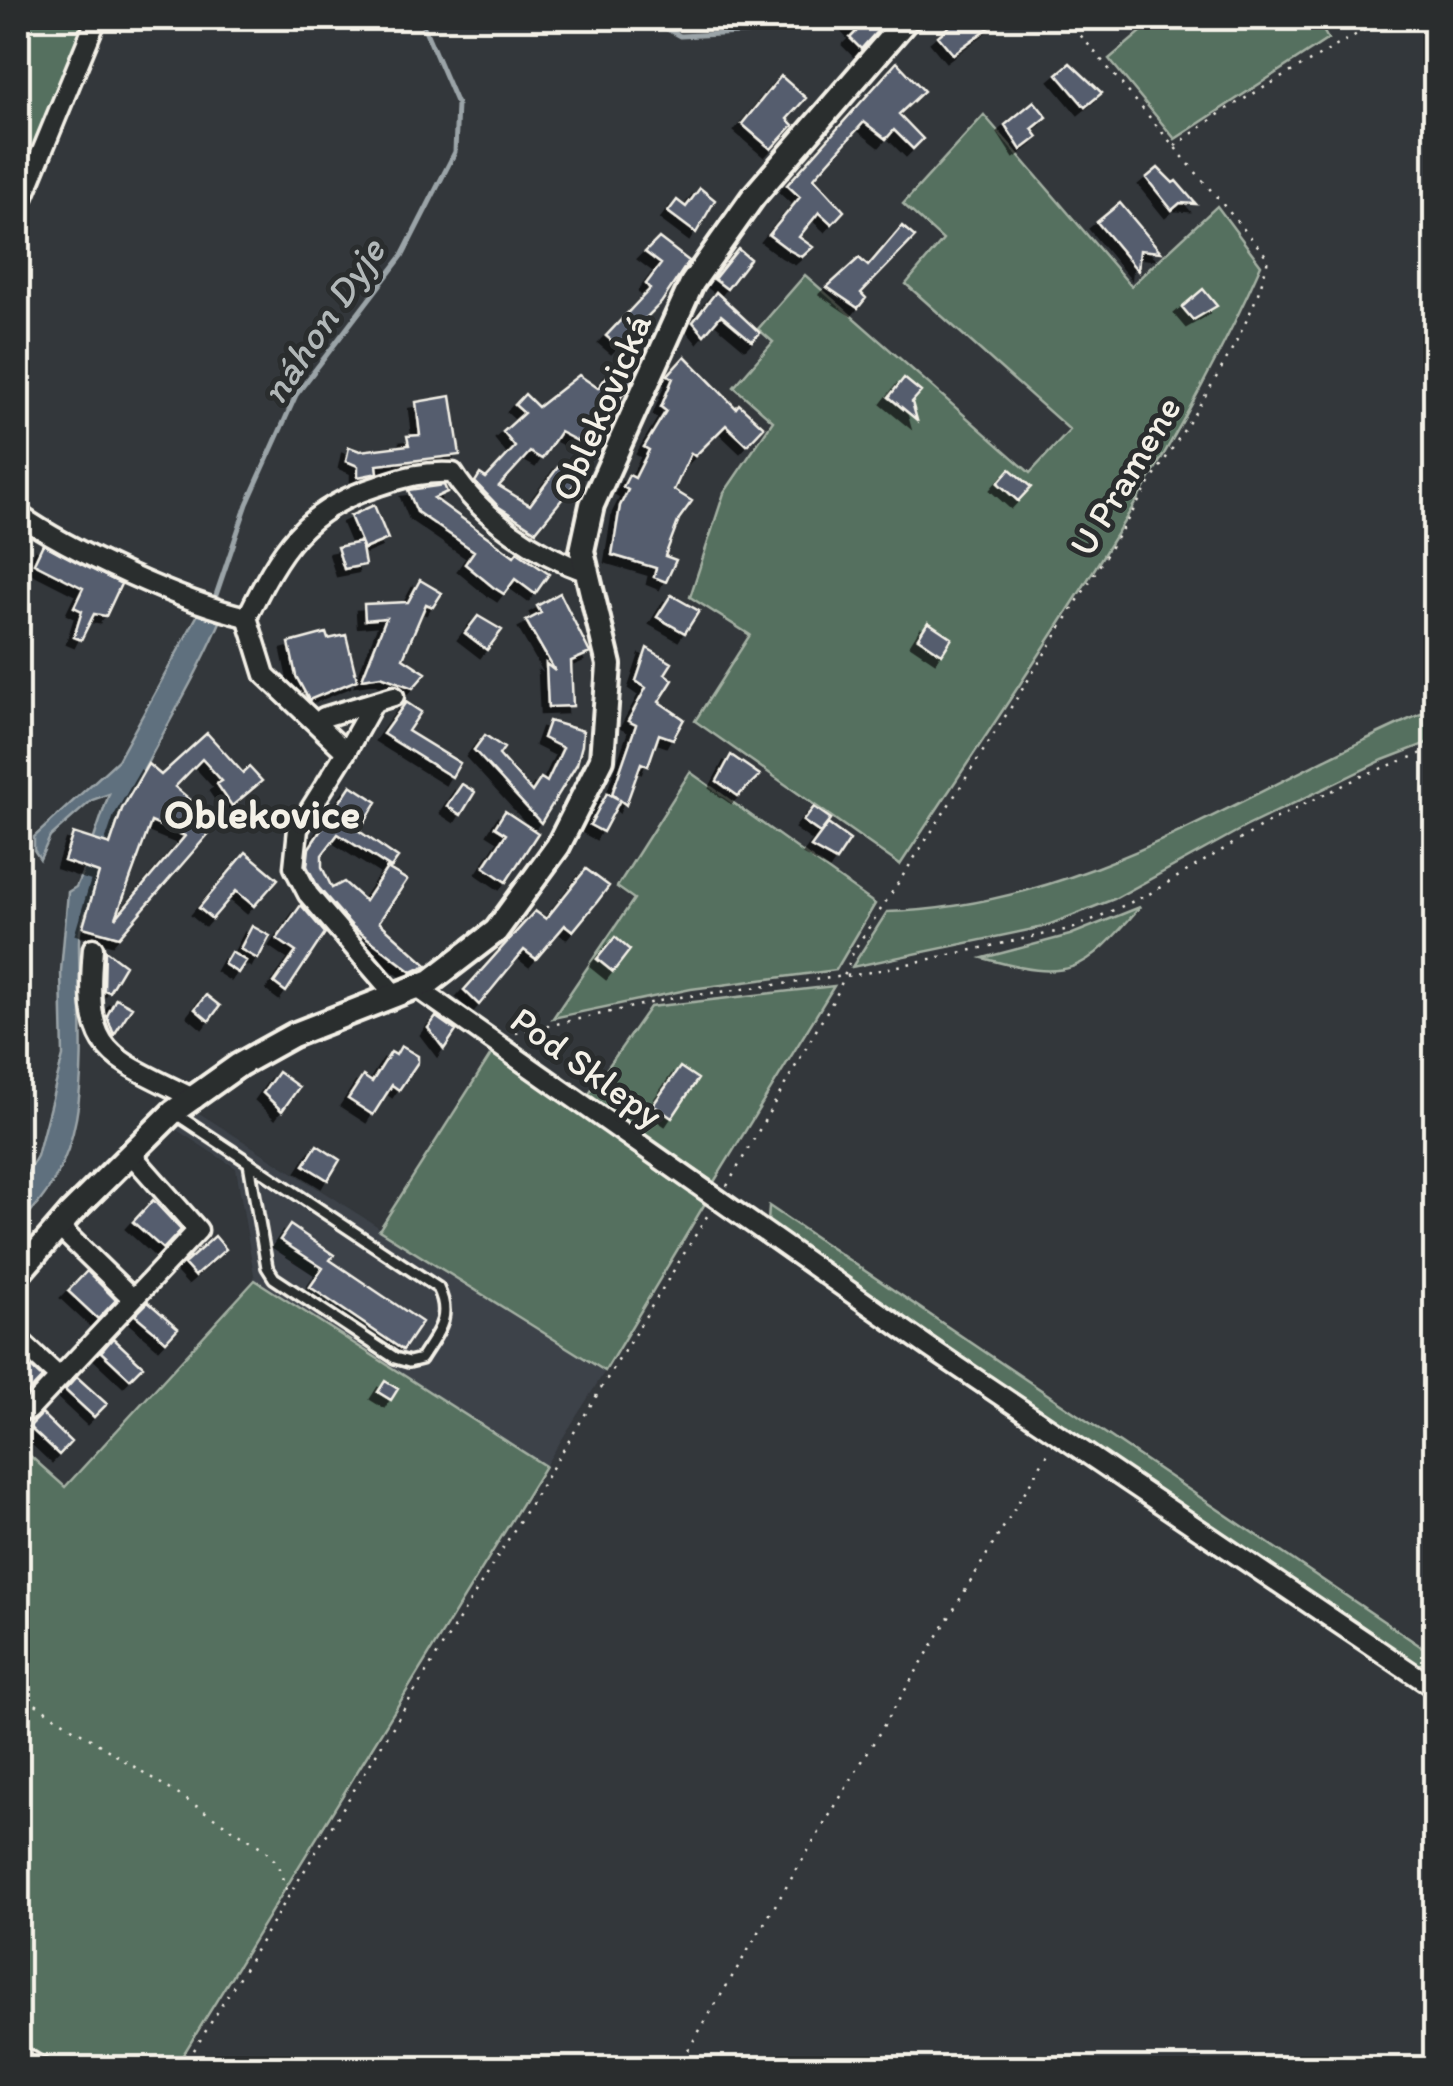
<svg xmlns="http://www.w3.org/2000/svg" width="1453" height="2086" viewBox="0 0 1453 2086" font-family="Itim,sans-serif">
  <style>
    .built { fill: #3d424a }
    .green { fill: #556f5e; stroke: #a4b0a3; stroke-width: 2.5 }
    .water { fill: #5f707e; stroke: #9ba4a8; stroke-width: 2.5 }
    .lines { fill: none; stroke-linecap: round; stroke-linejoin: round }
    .stream { stroke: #9ba4a8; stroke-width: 5 }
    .building { fill: #555d6e; stroke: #f4f1e8; stroke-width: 2.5; fill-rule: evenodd; filter: url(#shadow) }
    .service-casing { stroke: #f4f1e8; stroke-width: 16 }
    .minor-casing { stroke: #f4f1e8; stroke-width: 25 }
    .tertiary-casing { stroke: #f4f1e8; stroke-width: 30 }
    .path { stroke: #f4f1e8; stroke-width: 2.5; stroke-dasharray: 2.5 8; stroke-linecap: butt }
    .service { stroke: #2a2d2e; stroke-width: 9 }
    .minor { stroke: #2a2d2e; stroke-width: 18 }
    .tertiary { stroke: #2a2d2e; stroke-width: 22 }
    .labels { text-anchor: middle; stroke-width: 10; stroke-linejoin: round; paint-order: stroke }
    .street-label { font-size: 38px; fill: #f4f1e8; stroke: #2a2d2e }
    .water-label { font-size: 40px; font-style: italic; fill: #b1b7b8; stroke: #2a2d2e }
    .quarter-label { font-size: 42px; font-weight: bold; fill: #f4f1e8; stroke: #2a2d2e }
  </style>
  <defs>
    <filter id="shadow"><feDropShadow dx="-7" dy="7" stdDeviation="0" flood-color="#0009"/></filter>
  </defs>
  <rect width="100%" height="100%" fill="#33373b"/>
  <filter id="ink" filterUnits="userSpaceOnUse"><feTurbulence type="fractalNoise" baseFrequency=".01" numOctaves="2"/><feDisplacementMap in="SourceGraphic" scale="20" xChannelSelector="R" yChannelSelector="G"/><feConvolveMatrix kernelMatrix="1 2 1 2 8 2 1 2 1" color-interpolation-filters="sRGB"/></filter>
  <g filter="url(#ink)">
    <!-- built -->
    <path class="built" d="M188,1106L605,1371L545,1466L255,1280L236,1168L169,1125Z"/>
    <!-- green -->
    <path class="green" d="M18,18H91L18,198Z
      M1169,18H1316L1328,39L1175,139L1109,59L1142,31Z
      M984,115L1131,286L1217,206L1261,265C1168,475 1026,673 900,865L695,721L750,635L690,597L724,493L773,421L734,387L773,342L758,329L805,275L1030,473L1070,430L906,284L943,240L903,204Z
      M1435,708V740L1383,760L1245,827L1114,899L1043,927L852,967L887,912C1091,907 1254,784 1435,708Z
      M690,772L875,904L836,970L691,989L553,1018L634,899L617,887Z
      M1140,907C1083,973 1070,983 983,958L1070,935Z
      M834,986L714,1182L587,1097L650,1007Z
      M492,1053L707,1200L605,1371L379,1230Z
      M769,1206L1435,1656V1680L768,1224Z
      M255,1280L545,1466L175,2068H51L18,2047V1445L65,1487Z"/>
    <!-- water -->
    <path class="water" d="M202,607L223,615C189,697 136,770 107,853L91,847L109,794L92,800L50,837L40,859L34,850V837L118,760Z
      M86,864L100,868V877C94,898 79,919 79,942C79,1039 101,1153 18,1224V1189L37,1156L63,1056L61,971L68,892L76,887Z"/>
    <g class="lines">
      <!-- stream -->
      <path class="stream" d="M661,18L662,26L680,36L779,31L788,18
        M214,601L247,504L296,395L402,256L455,152L457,104L420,18"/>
    </g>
    <!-- building -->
    <path class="building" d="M843,18H889L861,49L850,38L856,32Z
      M959,18H1002L953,54L938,36Z
      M897,62L924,91L899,114L923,139L913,149L894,130L886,139L864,122L814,178L844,211L832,224L819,212L799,237L813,247L802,257L789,250L769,235L800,197L787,185Z
      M1070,63L1102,93L1085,107L1057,74Z
      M781,76L806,98L787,119L793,125L771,149L742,124Z
      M1034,101L1047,117L1032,129L1038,137L1021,150L1005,125Z
      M1158,168L1173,183L1176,181L1196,204L1180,203L1172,210L1146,178Z
      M700,188L715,200L696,233L668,212L677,200L686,207Z
      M1120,203L1161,252L1140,250L1138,271L1097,222Z
      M902,226L915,237L861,293L866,298L858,308L827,287L859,258L868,266Z
      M659,238L689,261L661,303L618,346L606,336L650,289L646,284L661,264L645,252Z
      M738,249L750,259L727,289L714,279Z
      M1203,289L1217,306L1193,320L1182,307Z
      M716,292L760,333L752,341L721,315L704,335L693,322Z
      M685,356L736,408L739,404L764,427L747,445L726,425L695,456L691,453L674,490L692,501L679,519L665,556L676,560L666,582L654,577L656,568L612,555L620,506L628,490L623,487L629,475L635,478L649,450L644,447L666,411L661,407L673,378L668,375Z
      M615,366L632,380L589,447L560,432L542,459L530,452L499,486L530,505L561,463L581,476L536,531L499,507L475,482L480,474L486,478L515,447L503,432L524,413L515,405L525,394L538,407L579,375L598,388Z
      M904,378L921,392L912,402L917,420L889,397Z
      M451,396L460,455L377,465L378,473L358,477V466L346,461L349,447L360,451L409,445L407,436L420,435L416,402Z
      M1010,469L1031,487L1018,501L998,483Z
      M444,485L447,492L434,498L514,556L517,552L549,574L535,594L515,579L504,594L493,587L465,564L474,551L417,512L408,490Z
      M374,505L388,539L364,549L350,516Z
      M361,542L365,565L344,569L337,547Z
      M43,544L121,584L106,616L94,614L81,640L74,637L82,611L74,607L83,588L34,563Z
      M420,580L442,593L433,607L426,604L403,658L426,673L413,688L381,676L362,679L386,618L365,620L364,604L408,602Z
      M560,593L590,653L571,661L573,706L548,707L546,664L555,671L526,621L541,613L537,606Z
      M671,595L699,611L685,633L657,617Z
      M478,616L502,630L487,650L465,633Z
      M928,622L952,638L942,654L918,638Z
      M326,633L328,639L346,635L357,680L309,700L296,676L289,643Z
      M647,648L672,663L665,674L673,680L659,702L684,719L673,739L659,734L648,766L641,763L626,805L620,800L603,832L590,825L607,793L618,799L612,794L636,725L628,721L646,688L636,681Z
      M406,702L421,712L408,731L460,763L452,777L383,734Z
      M549,721L583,731L582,745L577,764L541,823L474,750L485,735L504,748L499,755L532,792L541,778L547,782L563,748L543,738Z
      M207,733L243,773L249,767L262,781L232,806L217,784L222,781L202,759L175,787L218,823L119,937L83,927L99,873L64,861L73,833L110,845L122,809L148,764L161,775ZM151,822L185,836L116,918Z
      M731,755L760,775L738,796L717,781Z
      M462,784L475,792L461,815L447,806Z
      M351,785L377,802L359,831L398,858L391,868L338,834L322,855V867L332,888L344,882L365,901L387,868L407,880L379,922L427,965L412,972L353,927L318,887L307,866L309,848Z
      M814,807L831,819L820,833L803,821Z
      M505,811L538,833L506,882L484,867L506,834L495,827Z
      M828,824L850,840L836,861L811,847Z
      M246,852L278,879L254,906L236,891L212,919L199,908Z
      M586,869L609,886L597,902L573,931L565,925L536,959L524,950L479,1005L464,990L535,911L546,919Z
      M301,905L325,933L286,992L274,983L296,952L277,939Z
      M252,926L270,936L258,959L240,949Z
      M615,937L630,950L613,972L597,959Z
      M105,950L125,965L109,992L104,990Z
      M231,952L246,961L238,973L224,964Z
      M206,995L220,1006L209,1021L195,1009Z
      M116,998L132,1007L114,1035L107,1016Z
      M436,1017L456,1031L444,1049L428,1028Z
      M401,1046L418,1056V1062L399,1090L392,1085L373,1115L348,1099L363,1076L372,1082L391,1052L396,1055Z
      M680,1067L698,1079L672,1118L653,1105Z
      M278,1072L299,1087L282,1111L263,1093Z
      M317,1145L340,1160L328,1180L304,1165Z
      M153,1200L181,1230L163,1249L133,1222Z
      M290,1225L334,1255L330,1260L422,1322L403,1350L310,1287L323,1268L280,1240Z
      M215,1236L226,1249L195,1276L184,1264Z
      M87,1271L116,1300L98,1319L68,1291Z
      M148,1302L178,1328L166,1341L135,1315Z
      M113,1338L143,1366L130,1379L101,1352Z
      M18,1356L42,1378L26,1395L18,1387Z
      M77,1377L107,1404L94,1417L65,1390Z
      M385,1381L398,1389L391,1400L378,1392Z
      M42,1414L71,1442L59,1455L29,1427Z"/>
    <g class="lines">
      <defs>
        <path id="service" d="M176,1114L438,1288C453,1318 437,1333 421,1359L409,1362L395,1358L274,1278L267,1267L249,1163"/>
        <path id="minor" d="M18,210L97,18
          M18,514C70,551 184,603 247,617
          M318,725L324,717L374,702
          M346,752L374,702L394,696
          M93,948C84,1056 105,1054 195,1099
          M416,987L930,1348L1436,1689
          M395,995L308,894L294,867L298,829L346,752L265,675L247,617C280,550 304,509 378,486C404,477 425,471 453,473C480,517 539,555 587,572
          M59,1227L132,1298
          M18,1339L59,1377
          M29,1410L198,1230L131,1154
          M18,2054L41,2068"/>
        <path id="tertiary" d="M18,1274L70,1214L173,1112L239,1065L293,1035L431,981L496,931L558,846L602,759L609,665L582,551L592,505L692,283L753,197L908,18"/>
      </defs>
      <!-- service casing -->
      <use href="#service" class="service-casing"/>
      <!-- minor casing -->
      <use href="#minor" class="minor-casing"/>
      <!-- tertiary casing -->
      <use href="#tertiary" class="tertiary-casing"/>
      <!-- path -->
      <path class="path" d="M1175,146L1225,110L1385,18
        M516,1033L673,998L861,974L1074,928L1149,894L1271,821L1364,775L1436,748
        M727,1186L838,992L854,950C954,799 1050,647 1144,493C1182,431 1256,327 1268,258L1066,18
        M18,1693L264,1849L277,1863L288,1894
        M183,2068L709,1213
        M677,2068L1050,1450
        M1430,2068L1436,2060"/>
      <!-- service -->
      <use href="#service" class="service"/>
      <!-- minor -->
      <use href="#minor" class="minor"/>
      <!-- tertiary -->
      <use href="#tertiary" class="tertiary"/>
    </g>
  </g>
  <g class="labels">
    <!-- street labels -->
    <g class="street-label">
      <text transform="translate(601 407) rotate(-67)" y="13">Oblekovická</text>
      <text transform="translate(1125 476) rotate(-59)" y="13">U Pramene</text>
      <text transform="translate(587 1067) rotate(36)" y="13">Pod Sklepy</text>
    </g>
    <!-- water labels -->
    <g class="water-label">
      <text transform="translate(322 321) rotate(-56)" y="14">náhon Dyje</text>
    </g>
    <!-- quarter labels -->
    <g class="quarter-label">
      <text x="262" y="828">Oblekovice</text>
    </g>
  </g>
  <!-- margin -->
  <rect width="1453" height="2086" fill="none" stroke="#2a2d2e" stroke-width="60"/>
  <rect x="30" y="30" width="1393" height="2026" fill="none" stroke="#f4f1e8" stroke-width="4" filter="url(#ink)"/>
</svg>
